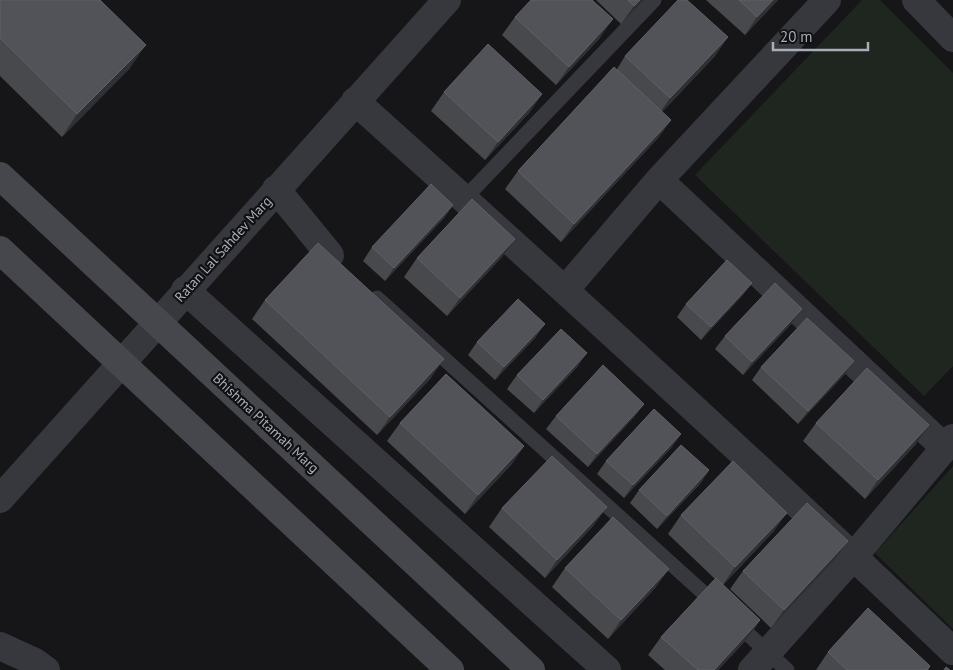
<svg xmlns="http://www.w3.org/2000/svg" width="953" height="670" viewBox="0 0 953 670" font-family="'PT Sans',sans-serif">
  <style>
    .green { fill: #1e261f }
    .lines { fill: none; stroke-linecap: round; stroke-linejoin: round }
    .service { stroke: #37383d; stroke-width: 15 }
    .minor { stroke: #37383d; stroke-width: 28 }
    .secondary-bridge { stroke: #45474d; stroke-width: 28 }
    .wall { fill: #47494d }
    .shaded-wall { fill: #2f3033 }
    .building { fill: #525359; stroke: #5f6168 }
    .labels { text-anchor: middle; stroke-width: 4.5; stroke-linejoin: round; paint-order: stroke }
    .street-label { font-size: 14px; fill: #a8adb8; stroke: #111113 }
  </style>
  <rect width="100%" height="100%" fill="#161618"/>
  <!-- green -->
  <path class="green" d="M862,0H880L953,73V366L924,396L695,175Z
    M953,466V629L875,553Z"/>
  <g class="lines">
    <!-- service -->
    <path class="service" d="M464,199L654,0
      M377,298L718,606
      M735,622L787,670"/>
    <!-- minor -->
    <path class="minor" d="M827,0L659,180L945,448
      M916,0L953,38
      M355,101C557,282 757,464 953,651
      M276,189L330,255
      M185,290L607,670
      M565,290L659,180
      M0,499L447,0
      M0,646L35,662L46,670
      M752,670L854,556L953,438"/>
    <!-- secondary-bridge -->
    <path class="secondary-bridge" d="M0,176L531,670
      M0,250L450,670"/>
  </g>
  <!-- wall -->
  <path class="wall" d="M0,0L130,68L62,137L0,76Z
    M596,0H645L621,24Z
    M706,0H778L745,35Z
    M515,17L600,38L556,85L502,35Z
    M728,37L715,56L662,112L671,120L658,138L561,242L505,189L518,171L617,69L625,56Z
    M444,92L542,94L529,113L485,160L431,111Z
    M453,205L444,218L385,281L363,261L372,247Z
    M502,257L447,316L404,277L417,258Z
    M752,283L742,296L701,340L677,317L686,304Z
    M265,300L431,378L377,435L252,319Z
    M802,309L793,322L743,375L715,349L725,336Z
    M536,337L495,380L468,355L477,342Z
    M578,366L534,413L507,389L517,375Z
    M761,367L845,374L798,424L752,380Z
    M644,404L634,417L588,467L546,429L556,416Z
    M400,423L524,446L511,465L465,514L387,441Z
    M816,423L916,444L865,499L803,441Z
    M672,447L624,498L597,474L606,461Z
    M709,470L700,484L657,529L630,503L639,490Z
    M502,508L594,525L545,578L489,527Z
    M681,515L774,531L723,585L760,620L748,638L718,670H665L648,655L661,637L715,579L668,534Z
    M848,541L835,560L771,628L730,589L743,571Z
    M565,568L656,587L608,639L552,587Z
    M828,652L930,666L928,670H816Z"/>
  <!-- shaded-wall -->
  <path class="shaded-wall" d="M640,0H645L621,24L634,6Z
    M773,0H778L745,35L757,17Z
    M613,19L600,38L556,85L569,67Z
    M728,37L715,56L657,117L670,98Z
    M146,45L130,68L62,137L77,114Z
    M542,94L529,113L485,160L498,142Z
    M671,120L658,138L561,242L574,224Z
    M453,205L444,218L385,281L394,268Z
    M515,239L502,257L447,316L460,298Z
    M752,283L742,296L701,340L711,327Z
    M802,309L793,322L743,375L752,362Z
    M545,324L536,337L495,380L504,367Z
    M587,353L578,366L534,413L543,400Z
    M444,359L431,378L377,435L390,417Z
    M854,361L845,374L798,424L808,411Z
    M644,404L634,417L588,467L597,454Z
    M929,425L916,444L865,499L878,480Z
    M681,434L672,447L624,498L633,485Z
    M524,446L511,465L465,514L478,495Z
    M709,470L700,484L657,529L667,516Z
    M607,507L594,525L545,578L557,560Z
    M787,513L774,531L722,586L735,567Z
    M848,541L835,560L771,628L784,610Z
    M669,569L656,587L608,639L621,620Z
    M760,620L748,638L718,670H714Z"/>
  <!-- building -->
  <path class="building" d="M0,0H100L146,45L77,114L0,38Z
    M531,0H592L613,19L569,67L515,17Z
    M628,0H640L634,6Z
    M678,0H687L728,37L670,98L625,56Z
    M739,0H773L757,17Z
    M488,44L542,94L498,142L444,92Z
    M614,67L671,120L574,224L518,171Z
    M431,184L453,205L394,268L372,247Z
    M472,199L515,239L460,298L417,258Z
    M318,243L444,359L390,417L265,300Z
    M727,260L752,283L711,327L686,304Z
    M775,283L802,309L752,362L725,336Z
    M518,299L545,324L504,367L477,342Z
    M807,318L854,361L808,411L761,367Z
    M561,329L587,353L543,400L517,375Z
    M603,365L644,404L597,454L556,416Z
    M867,368L929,425L878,480L816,423Z
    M446,374L524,446L478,495L400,423Z
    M654,409L681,434L633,485L606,461Z
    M681,445L709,470L667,516L639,490Z
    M552,456L607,507L557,560L502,508Z
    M733,461L787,513L735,567L681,515Z
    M807,503L848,541L784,610L743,571Z
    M613,517L669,569L621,620L565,568Z
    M716,578L760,620L714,670H698L661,637Z
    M868,608L930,666L927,670H847L828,652Z
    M946,667L950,670H944Z"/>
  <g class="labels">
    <!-- street labels -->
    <g class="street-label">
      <text transform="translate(223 249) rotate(-48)" y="5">Ratan Lal Sahdev Marg</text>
      <text transform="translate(266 423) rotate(43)" y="5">Bhishma Pitamah Marg</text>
    </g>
  </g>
  <!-- scale -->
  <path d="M773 42v8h95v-8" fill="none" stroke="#a8adb8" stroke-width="2.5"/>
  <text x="780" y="42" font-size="15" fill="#a8adb8" stroke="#111113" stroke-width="4" paint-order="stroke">20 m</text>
</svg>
